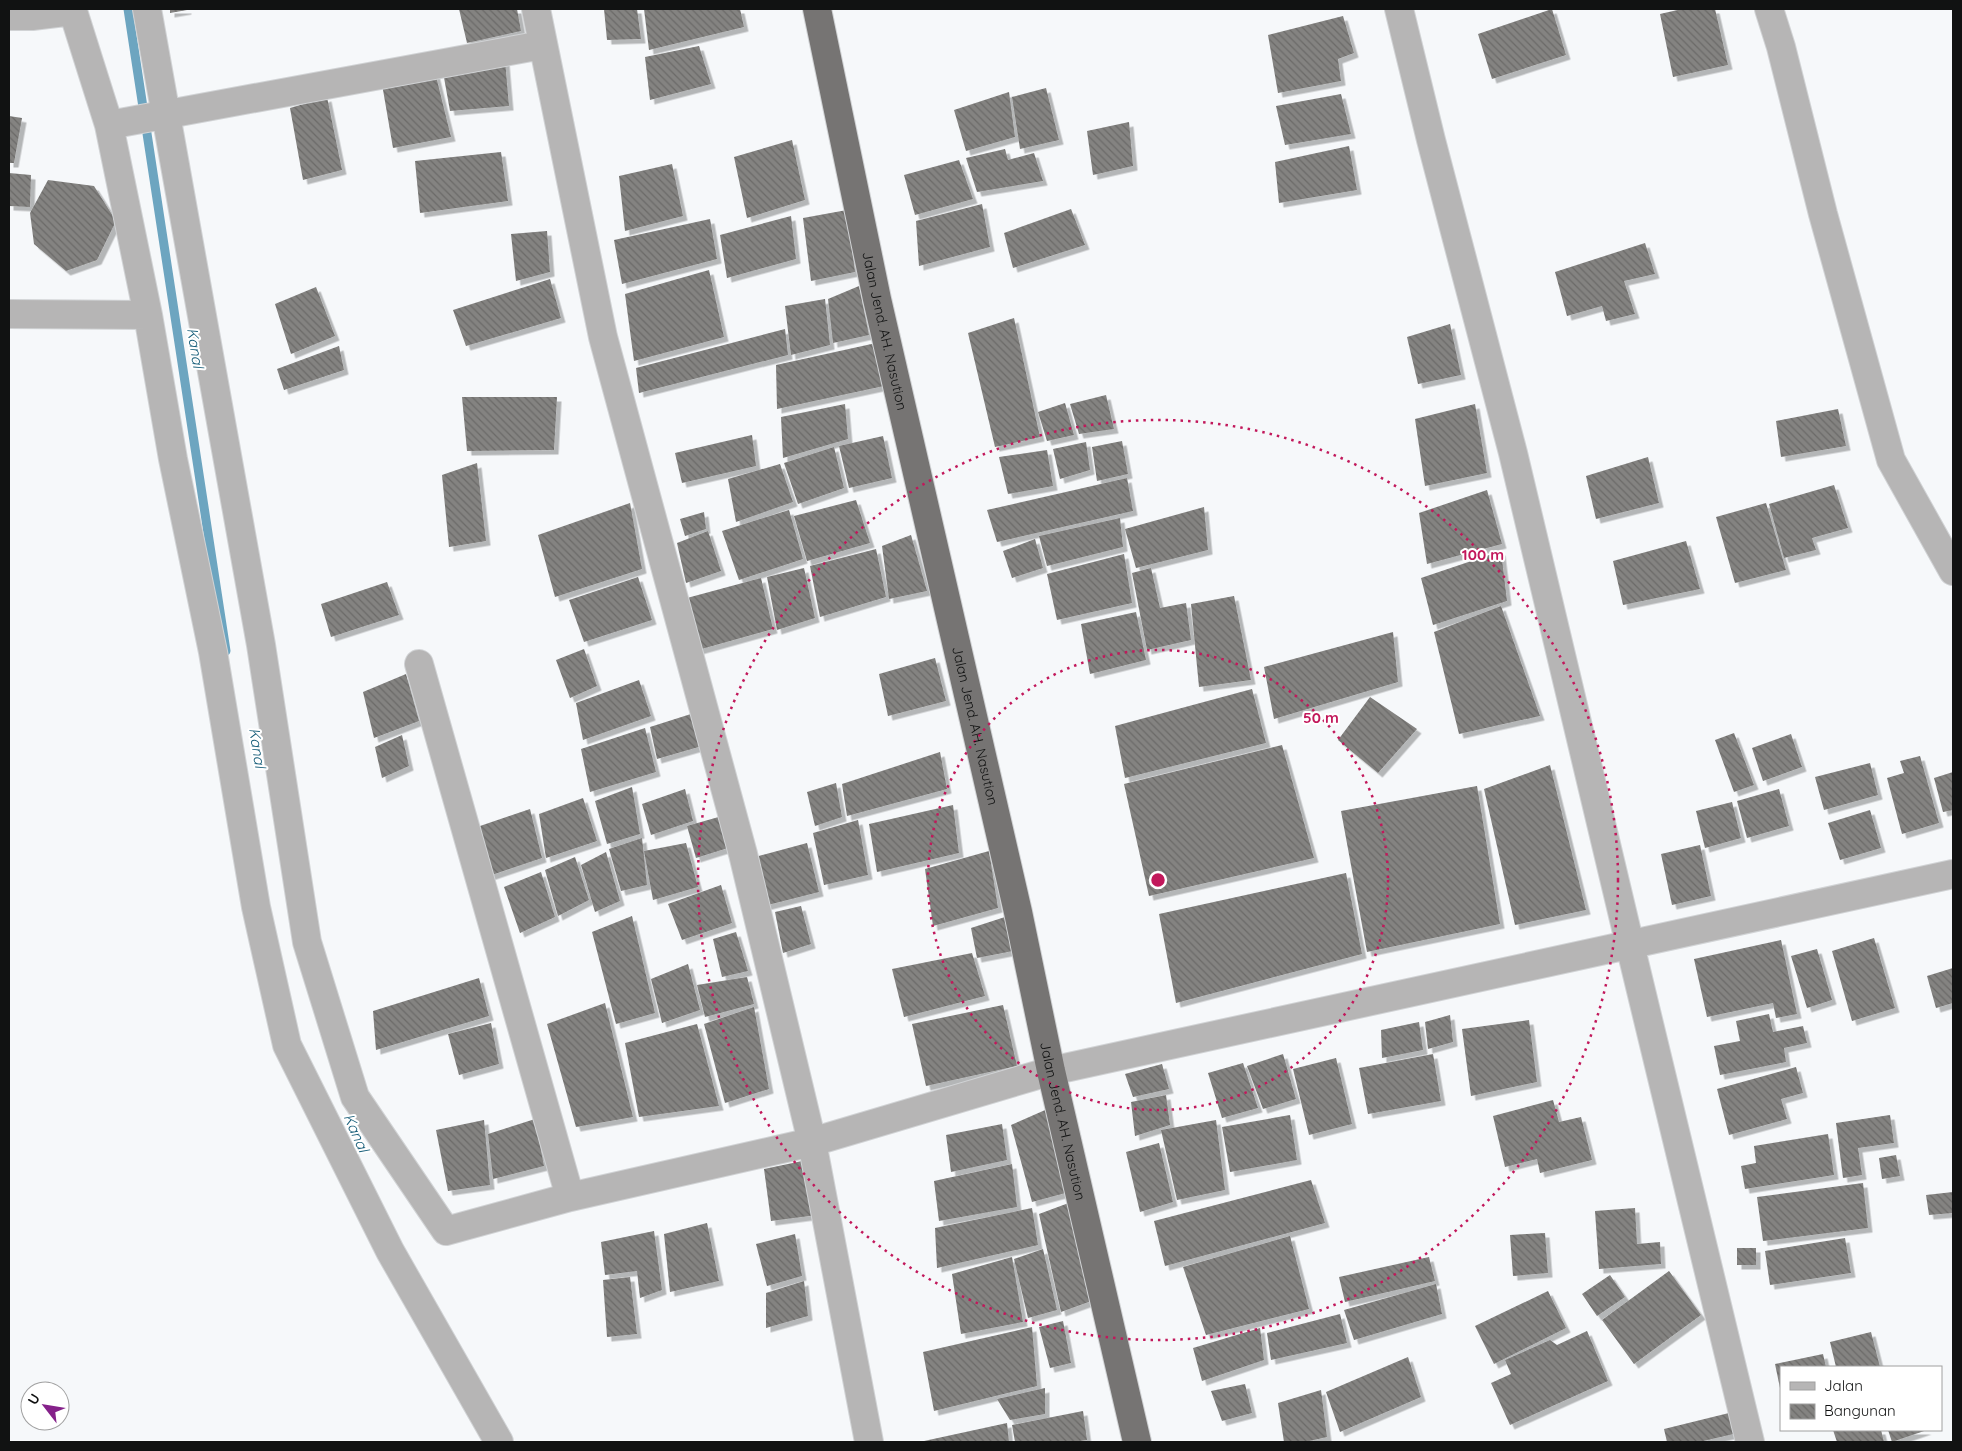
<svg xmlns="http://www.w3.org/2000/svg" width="1962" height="1451" viewBox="0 0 1962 1451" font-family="Quicksand,sans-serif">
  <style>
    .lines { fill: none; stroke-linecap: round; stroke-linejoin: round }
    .stream { stroke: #6da5c0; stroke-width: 9 }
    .building { fill: url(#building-back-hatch); filter: url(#shadow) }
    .minor-casing { stroke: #d1d3d5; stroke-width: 30 }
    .trunk-casing { stroke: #d1d3d5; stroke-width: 30 }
    .minor { stroke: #b6b5b5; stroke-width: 28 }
    .trunk { stroke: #767473; stroke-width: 28 }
    .ring { fill: none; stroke: #c2185b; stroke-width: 2.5; stroke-dasharray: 2.5 5 }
    .labels { text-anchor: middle; stroke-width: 4; stroke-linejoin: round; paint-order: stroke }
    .street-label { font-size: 14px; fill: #111212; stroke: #fff }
    .water-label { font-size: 15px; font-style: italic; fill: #165d79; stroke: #fff }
    .centre { fill: #c2185b; stroke: #fff; stroke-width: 2.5 }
    .ring-label { font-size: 15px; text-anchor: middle; font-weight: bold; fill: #c2185b; stroke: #fff; stroke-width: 4; stroke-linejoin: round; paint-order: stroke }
  </style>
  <defs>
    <pattern id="building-back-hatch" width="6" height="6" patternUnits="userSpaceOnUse" patternTransform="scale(1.25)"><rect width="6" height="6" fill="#848381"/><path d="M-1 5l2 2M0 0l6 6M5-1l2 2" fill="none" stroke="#6b6a68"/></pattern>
    <filter id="shadow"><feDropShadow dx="4.5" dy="4.5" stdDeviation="0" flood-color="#0004"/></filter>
  </defs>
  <rect width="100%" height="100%" fill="#f6f8fa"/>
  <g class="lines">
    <!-- stream -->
    <path class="stream" d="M128,9L226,651"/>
  </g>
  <!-- building -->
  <path class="building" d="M170,9H187V10L170,13Z
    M459,9H517L521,31L467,43Z
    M604,9H637L641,39L607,40Z
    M644,9H740L744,27L649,50Z
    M1552,9L1566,55L1492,79L1478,34Z
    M1682,9H1715L1728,65L1673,77L1660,14Z
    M1343,16L1354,53L1338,59L1341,81L1278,93L1268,35Z
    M699,46L711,84L650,100L645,57Z
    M505,60L509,106L450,111L443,72Z
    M435,72L451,137L393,148L382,84Z
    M1046,88L1059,140L1020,149L1012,97Z
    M1009,92L1015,137L966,151L954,110Z
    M1341,94L1351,134L1285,145L1276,106Z
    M327,97L342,170L303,180L290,108Z
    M9,116L22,118L14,163H9Z
    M1129,122L1133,166L1093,175L1087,131Z
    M792,140L805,200L747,218L734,157Z
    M1349,146L1357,190L1279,203L1275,162Z
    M1005,149L1008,160L1034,153L1043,181L977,192L966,158Z
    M501,152L508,201L420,213L415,161Z
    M959,160L973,199L915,215L904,175Z
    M672,164L683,216L625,231L619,176Z
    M9,173L31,175L30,207L9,206Z
    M48,180L94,186L116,221L97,260L66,271L34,244L30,213Z
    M982,204L990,247L919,266L916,221Z
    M1071,209L1085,245L1013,268L1004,233Z
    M847,210L855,272L811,281L803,218Z
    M791,216L796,259L727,278L720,235Z
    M710,219L717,259L622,284L614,240Z
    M547,231L550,272L516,281L511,234Z
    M1645,243L1655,274L1624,281L1635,314L1606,321L1602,306L1567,316L1555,272Z
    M709,270L724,337L634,361L625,294Z
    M550,279L561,318L466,346L453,310Z
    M859,286L869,335L833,343L828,299Z
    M316,287L335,336L291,354L275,304Z
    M825,299L830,345L791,355L785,306Z
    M1014,318L1040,437L995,447L968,333Z
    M1450,324L1461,375L1418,384L1407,337Z
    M785,329L788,355L639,393L636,368Z
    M876,343L884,386L777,409L776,365Z
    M339,346L344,370L284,390L277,369Z
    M1106,395L1114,429L1079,434L1070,404Z
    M462,397H557L554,450L467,451Z
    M1065,403L1074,435L1047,441L1038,412Z
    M845,404L848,439L783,458L781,417Z
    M1475,404L1487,473L1425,486L1415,419Z
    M1838,409L1846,446L1781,457L1776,421Z
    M752,435L756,466L682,483L675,453Z
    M883,436L892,478L849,488L839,446Z
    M1122,441L1128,474L1097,481L1092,447Z
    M1086,442L1090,470L1060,479L1053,449Z
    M834,447L844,488L798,504L784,463Z
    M1047,450L1053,486L1008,494L999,457Z
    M1648,457L1659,503L1596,519L1586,476Z
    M477,463L486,541L449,547L442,475Z
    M780,464L793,502L736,522L728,479Z
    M1127,478L1133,511L997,542L987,510Z
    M1834,485L1848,528L1812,538L1816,550L1784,558L1769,504Z
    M1487,490L1502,544L1427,564L1419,513Z
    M856,500L870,543L807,561L794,516Z
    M630,503L642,569L555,597L538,535Z
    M1766,503L1786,570L1735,583L1716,517Z
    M1204,507L1208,550L1136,568L1125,529Z
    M789,510L803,559L739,580L722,531Z
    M704,512L706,529L685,536L680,519Z
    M1120,518L1123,547L1047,566L1039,536Z
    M708,531L721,571L686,583L677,543Z
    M911,535L927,591L889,599L882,546Z
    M1035,539L1043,568L1012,578L1003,551Z
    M1686,541L1700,589L1623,605L1613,561Z
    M876,549L886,597L820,617L810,566Z
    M1501,551L1507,601L1433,625L1421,578Z
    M1124,554L1132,603L1057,620L1047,574Z
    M804,568L815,618L777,630L767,577Z
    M1151,568L1160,608L1186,603L1191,640L1147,650L1132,573Z
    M638,577L652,620L584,642L569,600Z
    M761,578L773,629L698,650L687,598Z
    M387,582L399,615L331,637L321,604Z
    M1234,596L1251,680L1199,687L1191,604Z
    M1501,606L1540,716L1459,734L1434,632Z
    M1136,612L1146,660L1090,674L1081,624Z
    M1393,632L1398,682L1274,719L1264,667Z
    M584,649L597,686L570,698L556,660Z
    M935,658L946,701L888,716L879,674Z
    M406,674L419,721L374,738L363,692Z
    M639,680L651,716L583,740L576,703Z
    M1252,689L1266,743L1125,778L1115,726Z
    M1370,697L1417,729L1378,773L1338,740Z
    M694,713L702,746L657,759L650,727Z
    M645,728L656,772L590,792L581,749Z
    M1734,733L1754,785L1734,792L1715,740Z
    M1791,734L1802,767L1763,781L1752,748Z
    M402,735L409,766L382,778L375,747Z
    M1282,745L1314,858L1149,896L1124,784Z
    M940,752L947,789L847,816L842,784Z
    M1920,756L1939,823L1902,834L1887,778L1904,773L1900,761Z
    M1870,763L1878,795L1824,810L1815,777Z
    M1550,765L1586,910L1515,925L1484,789Z
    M1953,772V810L1943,812L1934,778Z
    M836,783L842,817L815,826L807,792Z
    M1477,786L1500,924L1367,952L1341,811Z
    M632,787L640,834L607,844L595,801Z
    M685,789L693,821L651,835L642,804Z
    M1779,789L1789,826L1747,838L1737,801Z
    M583,798L597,841L546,858L539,814Z
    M1732,802L1741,838L1705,848L1696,811Z
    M953,805L959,853L877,872L869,824Z
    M530,809L542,858L486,877L480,826Z
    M1870,810L1881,848L1840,860L1828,823Z
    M722,816L731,847L696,858L687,826Z
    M858,820L868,875L824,885L813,833Z
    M642,838L647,885L621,891L609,849Z
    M686,843L698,887L653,900L644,851Z
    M807,843L819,892L764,906L755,857Z
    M1700,845L1711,896L1672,905L1661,854Z
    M989,851L998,908L933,926L925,869Z
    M606,852L620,901L595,912L581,865Z
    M575,857L589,900L558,916L545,870Z
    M541,872L555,917L520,933L504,887Z
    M1346,873L1362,954L1176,1003L1159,914Z
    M721,885L732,923L682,940L668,904Z
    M801,906L811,944L783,953L775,912Z
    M632,916L655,1013L616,1024L592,932Z
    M1005,917L1013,951L977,958L971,928Z
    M736,932L748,971L722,977L713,939Z
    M1874,938L1895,1008L1852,1021L1832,951Z
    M1781,940L1797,1014L1776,1018L1773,1003L1707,1017L1694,959Z
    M1817,949L1832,1000L1807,1008L1791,956Z
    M972,953L985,996L904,1017L892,969Z
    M688,964L700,1010L662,1023L651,979Z
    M1953,968V1003L1936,1008L1927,976Z
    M747,977L754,1004L705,1017L697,985Z
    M479,978L489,1016L376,1050L373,1011Z
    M605,1003L633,1117L576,1127L547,1024Z
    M1003,1005L1017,1066L926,1086L912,1024Z
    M754,1007L769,1089L725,1103L704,1024Z
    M1769,1014L1773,1032L1803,1026L1807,1043L1784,1048L1786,1062L1720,1075L1714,1046L1740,1041L1736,1021Z
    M1450,1015L1453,1042L1428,1049L1425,1022Z
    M1529,1020L1537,1082L1471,1096L1462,1029Z
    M1419,1022L1423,1050L1382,1058L1381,1030Z
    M491,1023L499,1064L459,1075L448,1034Z
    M697,1024L719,1106L639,1117L625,1043Z
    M1283,1054L1296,1099L1263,1109L1247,1066Z
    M1433,1054L1441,1101L1368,1114L1359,1068Z
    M1336,1058L1352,1124L1309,1135L1293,1069Z
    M1243,1063L1258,1108L1222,1118L1208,1073Z
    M1162,1064L1169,1089L1133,1097L1125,1074Z
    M1796,1067L1803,1093L1781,1099L1787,1119L1729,1135L1717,1089Z
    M1166,1095L1170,1125L1135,1136L1131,1102Z
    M1553,1100L1559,1122L1581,1117L1592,1160L1540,1173L1537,1159L1505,1167L1493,1116Z
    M1052,1107L1073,1191L1032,1202L1011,1125Z
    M1290,1115L1297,1160L1230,1172L1222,1127Z
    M1890,1115L1894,1143L1858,1148L1862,1175L1843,1178L1836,1123Z
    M535,1119L544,1166L493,1179L488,1134Z
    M484,1120L490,1185L448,1191L436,1130Z
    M1216,1120L1225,1190L1177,1200L1161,1130Z
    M1002,1124L1007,1160L951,1172L946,1135Z
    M1828,1134L1834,1175L1745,1189L1741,1166L1756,1163L1754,1146Z
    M1159,1143L1173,1202L1140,1212L1126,1152Z
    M1896,1155L1900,1176L1882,1179L1879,1158Z
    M807,1160L817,1215L771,1221L764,1169Z
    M1012,1164L1017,1207L939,1221L934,1181Z
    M1311,1180L1325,1223L1165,1266L1154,1221Z
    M1863,1183L1868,1228L1763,1241L1757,1197Z
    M1953,1192V1213L1929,1215L1926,1195Z
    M1074,1201L1097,1299L1061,1312L1039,1214Z
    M1032,1208L1038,1245L937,1268L935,1228Z
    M1635,1208L1637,1244L1660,1242L1661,1264L1599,1269L1595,1211Z
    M707,1223L719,1281L670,1292L664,1234Z
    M654,1231L662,1290L640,1298L637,1271L605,1275L601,1242Z
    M1545,1233L1548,1273L1513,1276L1510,1235Z
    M795,1234L802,1276L767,1286L756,1244Z
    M1290,1236L1309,1309L1206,1335L1183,1267Z
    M1845,1238L1851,1273L1770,1285L1765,1251Z
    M1737,1248H1756V1265H1737Z
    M1043,1249L1057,1310L1028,1318L1014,1259Z
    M1012,1257L1023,1322L961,1334L952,1274Z
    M1429,1257L1435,1281L1345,1302L1339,1277Z
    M1669,1271L1701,1315L1634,1364L1602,1320Z
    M1610,1275L1625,1297L1597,1316L1582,1294Z
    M630,1277L637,1334L607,1337L603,1280Z
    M804,1281L808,1316L766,1328V1293Z
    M1436,1284L1442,1314L1354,1340L1344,1310Z
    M1548,1291L1566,1328L1494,1364L1475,1326Z
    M1340,1314L1347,1343L1271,1360L1267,1333Z
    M1063,1321L1071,1363L1050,1368L1039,1327Z
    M1032,1327L1037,1386L934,1411L923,1352Z
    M1260,1328L1264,1360L1202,1381L1193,1348Z
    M1587,1331L1608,1381L1510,1425L1491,1383L1511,1374L1505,1360L1550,1340L1557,1345Z
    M1871,1332L1880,1367H1836L1830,1342Z
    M1823,1354L1826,1367H1781L1780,1388L1775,1364Z
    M1408,1357L1421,1397L1340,1432L1326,1392Z
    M1245,1384L1252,1413L1222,1421L1211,1391Z
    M1045,1388V1414L1010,1420L997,1399Z
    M1321,1390L1327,1437L1305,1442H1284L1278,1403Z
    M1083,1411L1087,1440L1072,1442H1015L1012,1425Z
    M1733,1412L1738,1433L1699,1442H1667L1664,1429Z
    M1007,1423L1009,1442H924V1441Z
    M1833,1430H1881L1884,1442H1837Z
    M1888,1430H1927L1892,1442Z"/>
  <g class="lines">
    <defs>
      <path id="minor" d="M147,9L261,645L307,942L355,1097L446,1231L570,1197L812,1142L1051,1071L1953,874
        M536,9L603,337L743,854L812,1142L869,1442
        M1399,9L1431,140L1513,453L1630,945L1750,1442
        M1769,9L1781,47L1823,214L1891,460L1953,571
        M73,11L109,125L542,45
        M9,16H32L73,11V9
        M109,125L148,315L173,459L213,652L256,907L287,1045L390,1251L499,1442
        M9,314L148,315
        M419,664L570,1197"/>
      <g id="trunk">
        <path id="s1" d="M817,9L877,299L1018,912L1051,1071L1137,1442"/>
      </g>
    </defs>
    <!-- minor casing -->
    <use href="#minor" class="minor-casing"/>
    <!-- trunk casing -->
    <use href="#trunk" class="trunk-casing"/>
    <!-- minor -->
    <use href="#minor" class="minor"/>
    <!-- trunk -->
    <use href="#trunk" class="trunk"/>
  </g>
  <!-- distance rings -->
  <g class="ring">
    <circle cx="1158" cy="880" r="230"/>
    <circle cx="1158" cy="880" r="460"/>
  </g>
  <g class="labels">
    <!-- street labels -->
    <g class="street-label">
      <text dy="5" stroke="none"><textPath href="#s1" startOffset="329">Jalan Jend. AH. Nasution</textPath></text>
      <text dy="5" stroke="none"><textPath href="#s1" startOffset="734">Jalan Jend. AH. Nasution</textPath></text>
      <text dy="5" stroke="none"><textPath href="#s1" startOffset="1139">Jalan Jend. AH. Nasution</textPath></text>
    </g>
    <!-- water labels -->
    <g class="water-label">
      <text transform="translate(195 348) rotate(81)" y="5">Kanal</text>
      <text transform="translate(257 748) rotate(81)" y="5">Kanal</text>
      <text transform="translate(356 1133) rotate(66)" y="5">Kanal</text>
    </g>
  </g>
  <circle cx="1158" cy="880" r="8" class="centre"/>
  <g class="ring-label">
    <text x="1483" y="560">100 m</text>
    <text x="1321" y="723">50 m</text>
  </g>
  <!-- border -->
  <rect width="1962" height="1451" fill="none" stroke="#111212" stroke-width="20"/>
  <!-- legend -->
  <rect x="1780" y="1366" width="162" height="65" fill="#ffffff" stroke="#a0a0a0"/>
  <rect x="1790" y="1382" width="25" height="8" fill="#b6b5b5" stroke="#a0a0a0"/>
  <text x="1824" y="1391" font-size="15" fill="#111212">Jalan</text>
  <rect x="1790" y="1404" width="25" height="15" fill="url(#building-back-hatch)" stroke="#a0a0a0"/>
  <text x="1824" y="1416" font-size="15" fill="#111212">Bangunan</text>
  <!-- north arrow -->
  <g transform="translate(45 1406) rotate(301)"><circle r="24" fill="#ffffff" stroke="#a0a0a0"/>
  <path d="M0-4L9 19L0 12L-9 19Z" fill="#85218a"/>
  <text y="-8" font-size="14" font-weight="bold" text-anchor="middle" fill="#111212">U</text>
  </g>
</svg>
